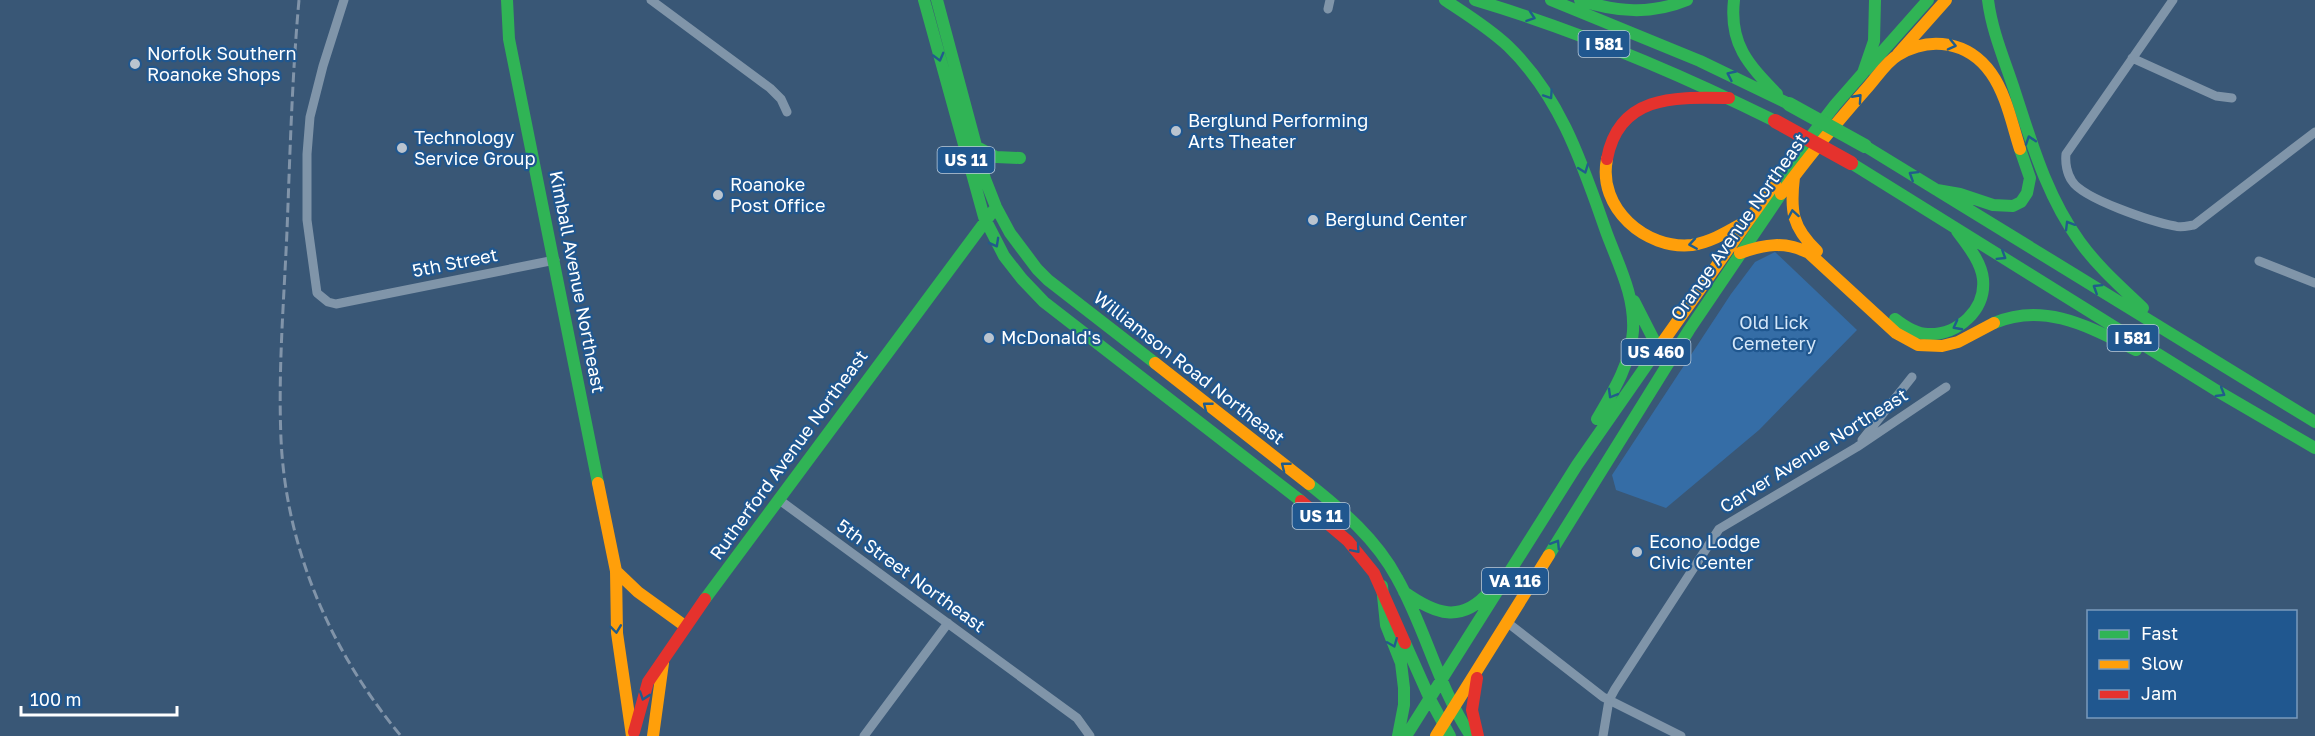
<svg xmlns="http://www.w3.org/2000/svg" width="2315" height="736" viewBox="0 0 2315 736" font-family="'Golos Text',sans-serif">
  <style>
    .green { fill: #356da6 }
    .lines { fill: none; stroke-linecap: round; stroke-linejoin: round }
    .street { stroke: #8095a9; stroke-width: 9 }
    .fast { stroke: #30b455; stroke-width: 12 }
    .slow { stroke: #ff9f0a; stroke-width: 12 }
    .jam { stroke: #e5322d; stroke-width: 12 }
    .rail { stroke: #8194a9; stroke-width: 3; stroke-dasharray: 10 4.5; stroke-linecap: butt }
    .fast-bridge { stroke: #30b455; stroke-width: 14 }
    .jam-bridge { stroke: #e5322d; stroke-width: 14 }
    .oneway { stroke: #215c8c }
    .poi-dot { fill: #bac4cf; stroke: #20578f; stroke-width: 2 }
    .labels { text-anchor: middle; stroke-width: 4.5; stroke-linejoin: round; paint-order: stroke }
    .shield { fill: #20578f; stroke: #bccddd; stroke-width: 1.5 }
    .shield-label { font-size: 16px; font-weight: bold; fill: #fff }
    .poi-label { font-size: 18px; fill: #fff; stroke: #20578f; text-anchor: start }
    .street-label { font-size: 18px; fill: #fff; stroke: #20578f }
    .park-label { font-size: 18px; fill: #d6e8f9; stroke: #20578f }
  </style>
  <rect width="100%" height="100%" fill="#395776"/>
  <!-- green -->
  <path class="green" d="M1775,252L1857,330L1759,430L1666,508L1616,490L1612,475L1731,294L1755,262Z"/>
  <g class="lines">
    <!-- street -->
    <path class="street" d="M344,0L323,66L310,117L307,154V220L317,293L328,302L336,304L555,260
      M651,0L770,88L781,99L787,112
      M2173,0L2066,154C2065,163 2067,174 2072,181C2083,199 2153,222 2175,226C2181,228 2187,226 2194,225L2315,132
      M1328,9L1330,0
      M2132,58L2216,96L2232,98
      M2259,261L2315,283
      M1862,440L1912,377
      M778,499L1077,718L1090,736
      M1508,623L1603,697L1681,736
      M864,736L948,623
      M1603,736L1609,700L1615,689L1719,529L1857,447L1946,387"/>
    <!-- fast -->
    <path class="fast" d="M507,0L509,39L598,483
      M924,0L984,217L1004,256L1022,279L1044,302L1301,501
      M937,0L985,179L996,207L1010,233L1037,269L1048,280L1155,363
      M1445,0C1466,14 1489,28 1508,46C1561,97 1583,166 1607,234C1619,266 1635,296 1633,331C1631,363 1613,392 1597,419
      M1475,0C1579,31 1678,73 1775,121
      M1551,0L1700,61L1789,104
      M1580,0C1616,12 1651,15 1687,0
      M1734,0C1729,44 1748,64 1777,94
      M1988,0C1992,32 2005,61 2015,92C2032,144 2047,197 2080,242C2098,267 2121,287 2143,308
      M1866,70L1928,0
      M1865,146L2315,422
      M977,147L996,157L1020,158
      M1851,163L2219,392L2315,448
      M1775,183L1835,105L1863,73L1874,41L1875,0
      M1937,190L1960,194L1993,205L2013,206L2021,202L2027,193L2030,178L2020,149
      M1634,301L1658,348
      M1895,319C1904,326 1916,334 1928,334C1958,335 1986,310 1983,279C1981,261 1967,245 1957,231
      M1994,323C2045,301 2091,328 2136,350
      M1309,484C1343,511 1376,539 1397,578C1426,629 1438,687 1471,736
      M1549,555L1689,330L1781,194
      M1382,586L1386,625L1401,663L1404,688V705L1398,736
      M1404,592C1435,614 1461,624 1489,592
      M705,599L996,207
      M1405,643L1430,699L1450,736
      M1406,736L1577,465L1655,353"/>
    <!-- slow -->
    <path class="slow" d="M1898,54L1946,0
      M1607,159C1597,208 1646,250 1692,245C1711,242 1727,232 1743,223
      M1794,177C1790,211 1792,227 1817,251
      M1781,194C1808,157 1837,122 1867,88C1877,77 1886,62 1898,55C1931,35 1969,42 1991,73C2006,94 2012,124 2020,149
      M1740,253C1765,244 1785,241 1809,253L1896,333L1918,345L1942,346L1958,342L1994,323
      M1655,353L1775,183
      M1155,363L1309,484
      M598,483L616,571L617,633L632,736
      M616,571L638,592L685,626
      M653,736L663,663
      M1436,736L1549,555"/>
    <!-- jam -->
    <path class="jam" d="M1607,159C1619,94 1676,97 1729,98
      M1301,501L1348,541L1374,573L1405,643
      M1477,678L1472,710L1478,736
      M634,732L648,682L705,599"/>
    <!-- rail -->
    <path class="rail" d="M299,0C292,77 290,154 287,231C284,300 278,370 281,439C286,549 331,652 401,736"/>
    <!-- fast-bridge -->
    <path class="fast-bridge" d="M1789,104L1865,146"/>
    <!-- jam-bridge -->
    <path class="jam-bridge" d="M1775,121L1851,163"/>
  </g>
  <!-- one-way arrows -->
  <defs><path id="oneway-chevron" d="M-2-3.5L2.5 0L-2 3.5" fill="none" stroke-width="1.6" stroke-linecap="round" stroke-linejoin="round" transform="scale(1.5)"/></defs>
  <g class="oneway">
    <use href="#oneway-chevron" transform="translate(1531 17) rotate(19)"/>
    <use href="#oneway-chevron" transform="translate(1952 45) rotate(13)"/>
    <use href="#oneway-chevron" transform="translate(939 57) rotate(75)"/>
    <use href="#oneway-chevron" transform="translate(1731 75) rotate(-155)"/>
    <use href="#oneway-chevron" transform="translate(1549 95) rotate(56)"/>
    <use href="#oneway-chevron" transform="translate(1858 98) rotate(-48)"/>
    <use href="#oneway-chevron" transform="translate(2030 140) rotate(-108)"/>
    <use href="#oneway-chevron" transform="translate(1584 169) rotate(69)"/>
    <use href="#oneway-chevron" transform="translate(1913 175) rotate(-148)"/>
    <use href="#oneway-chevron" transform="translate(1793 214) rotate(-100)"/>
    <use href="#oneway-chevron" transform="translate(2069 225) rotate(-121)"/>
    <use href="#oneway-chevron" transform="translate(995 243) rotate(61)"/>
    <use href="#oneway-chevron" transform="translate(1693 244) rotate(171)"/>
    <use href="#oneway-chevron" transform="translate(2002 256) rotate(32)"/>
    <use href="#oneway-chevron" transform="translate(2097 288) rotate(-148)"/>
    <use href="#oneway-chevron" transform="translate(1957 326) rotate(152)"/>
    <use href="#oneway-chevron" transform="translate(2221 393) rotate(31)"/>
    <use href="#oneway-chevron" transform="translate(1612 394) rotate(120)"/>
    <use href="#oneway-chevron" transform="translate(1207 406) rotate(-142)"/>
    <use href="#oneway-chevron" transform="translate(1285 466) rotate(-142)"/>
    <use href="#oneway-chevron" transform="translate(1556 544) rotate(-58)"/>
    <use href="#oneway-chevron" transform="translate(1356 549) rotate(49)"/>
    <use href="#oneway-chevron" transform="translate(616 629) rotate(83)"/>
    <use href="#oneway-chevron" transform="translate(1393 643) rotate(68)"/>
    <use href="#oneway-chevron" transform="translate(644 696) rotate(109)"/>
  </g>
  <!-- markers -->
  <g class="poi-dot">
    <circle cx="135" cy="64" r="6"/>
    <circle cx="1176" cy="131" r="6"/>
    <circle cx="402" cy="148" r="6"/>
    <circle cx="718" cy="195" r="6"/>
    <circle cx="1313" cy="220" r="6"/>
    <circle cx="989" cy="338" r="6"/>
    <circle cx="1637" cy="552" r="6"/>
  </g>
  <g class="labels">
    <!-- shield labels -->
    <g class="shield">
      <rect x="1578.5" y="31" width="51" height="26" rx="4.5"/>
      <rect x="937.5" y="147" width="57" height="26" rx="4.5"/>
      <rect x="2107.5" y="325" width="51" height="26" rx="4.5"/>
      <rect x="1621.5" y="339" width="69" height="26" rx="4.5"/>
      <rect x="1292.5" y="503" width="57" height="26" rx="4.5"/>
      <rect x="1482" y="568" width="66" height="26" rx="4.5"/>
    </g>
    <g class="shield-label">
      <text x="1604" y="50">I 581</text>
      <text x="966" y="166">US 11</text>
      <text x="2133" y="344">I 581</text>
      <text x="1656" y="358">US 460</text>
      <text x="1321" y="522">US 11</text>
      <text x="1515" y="587">VA 116</text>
    </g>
    <!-- poi labels -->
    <g class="poi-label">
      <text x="147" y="60">Norfolk Southern<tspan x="147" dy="21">Roanoke Shops</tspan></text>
      <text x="1188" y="127">Berglund Performing<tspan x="1188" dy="21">Arts Theater</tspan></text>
      <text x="414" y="144">Technology<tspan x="414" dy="21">Service Group</tspan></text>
      <text x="730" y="191">Roanoke<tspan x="730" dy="21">Post Office</tspan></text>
      <text x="1325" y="226">Berglund Center</text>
      <text x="1001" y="344">McDonald's</text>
      <text x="1649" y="548">Econo Lodge<tspan x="1649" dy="21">Civic Center</tspan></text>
    </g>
    <!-- street labels -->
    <g class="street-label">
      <text transform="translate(1739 227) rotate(-55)" y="6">Orange Avenue Northeast</text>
      <text transform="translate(455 263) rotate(-11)" y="6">5th Street</text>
      <text transform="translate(577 282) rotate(79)" y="6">Kimball Avenue Northeast</text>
      <text transform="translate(1189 368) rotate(38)" y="6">Williamson Road Northeast</text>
      <text transform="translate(1814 451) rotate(-32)" y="6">Carver Avenue Northeast</text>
      <text transform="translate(789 455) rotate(-54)" y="6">Rutherford Avenue Northeast</text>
      <text transform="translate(911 576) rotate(36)" y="6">5th Street Northeast</text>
    </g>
    <!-- park labels -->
    <g class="park-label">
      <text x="1774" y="329">Old Lick<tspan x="1774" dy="21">Cemetery</tspan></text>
    </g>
  </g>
  <!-- legend -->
  <rect x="2087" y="610" width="210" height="108" fill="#20578f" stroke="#799abc" stroke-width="1.5"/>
  <rect x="2099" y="630" width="30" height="9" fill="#30b455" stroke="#799abc" stroke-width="1.5"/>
  <text x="2141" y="640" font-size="18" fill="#ffffff">Fast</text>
  <rect x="2099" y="660" width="30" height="9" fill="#ff9f0a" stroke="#799abc" stroke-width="1.5"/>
  <text x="2141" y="670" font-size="18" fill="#ffffff">Slow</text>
  <rect x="2099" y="690" width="30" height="9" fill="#e5322d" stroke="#799abc" stroke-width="1.5"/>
  <text x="2141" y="700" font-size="18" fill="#ffffff">Jam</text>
  <!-- scale -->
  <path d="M21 706v9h156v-9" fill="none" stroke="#ffffff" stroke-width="3"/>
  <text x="30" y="706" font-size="18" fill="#ffffff" stroke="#20578f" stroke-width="4.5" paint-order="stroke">100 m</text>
</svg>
